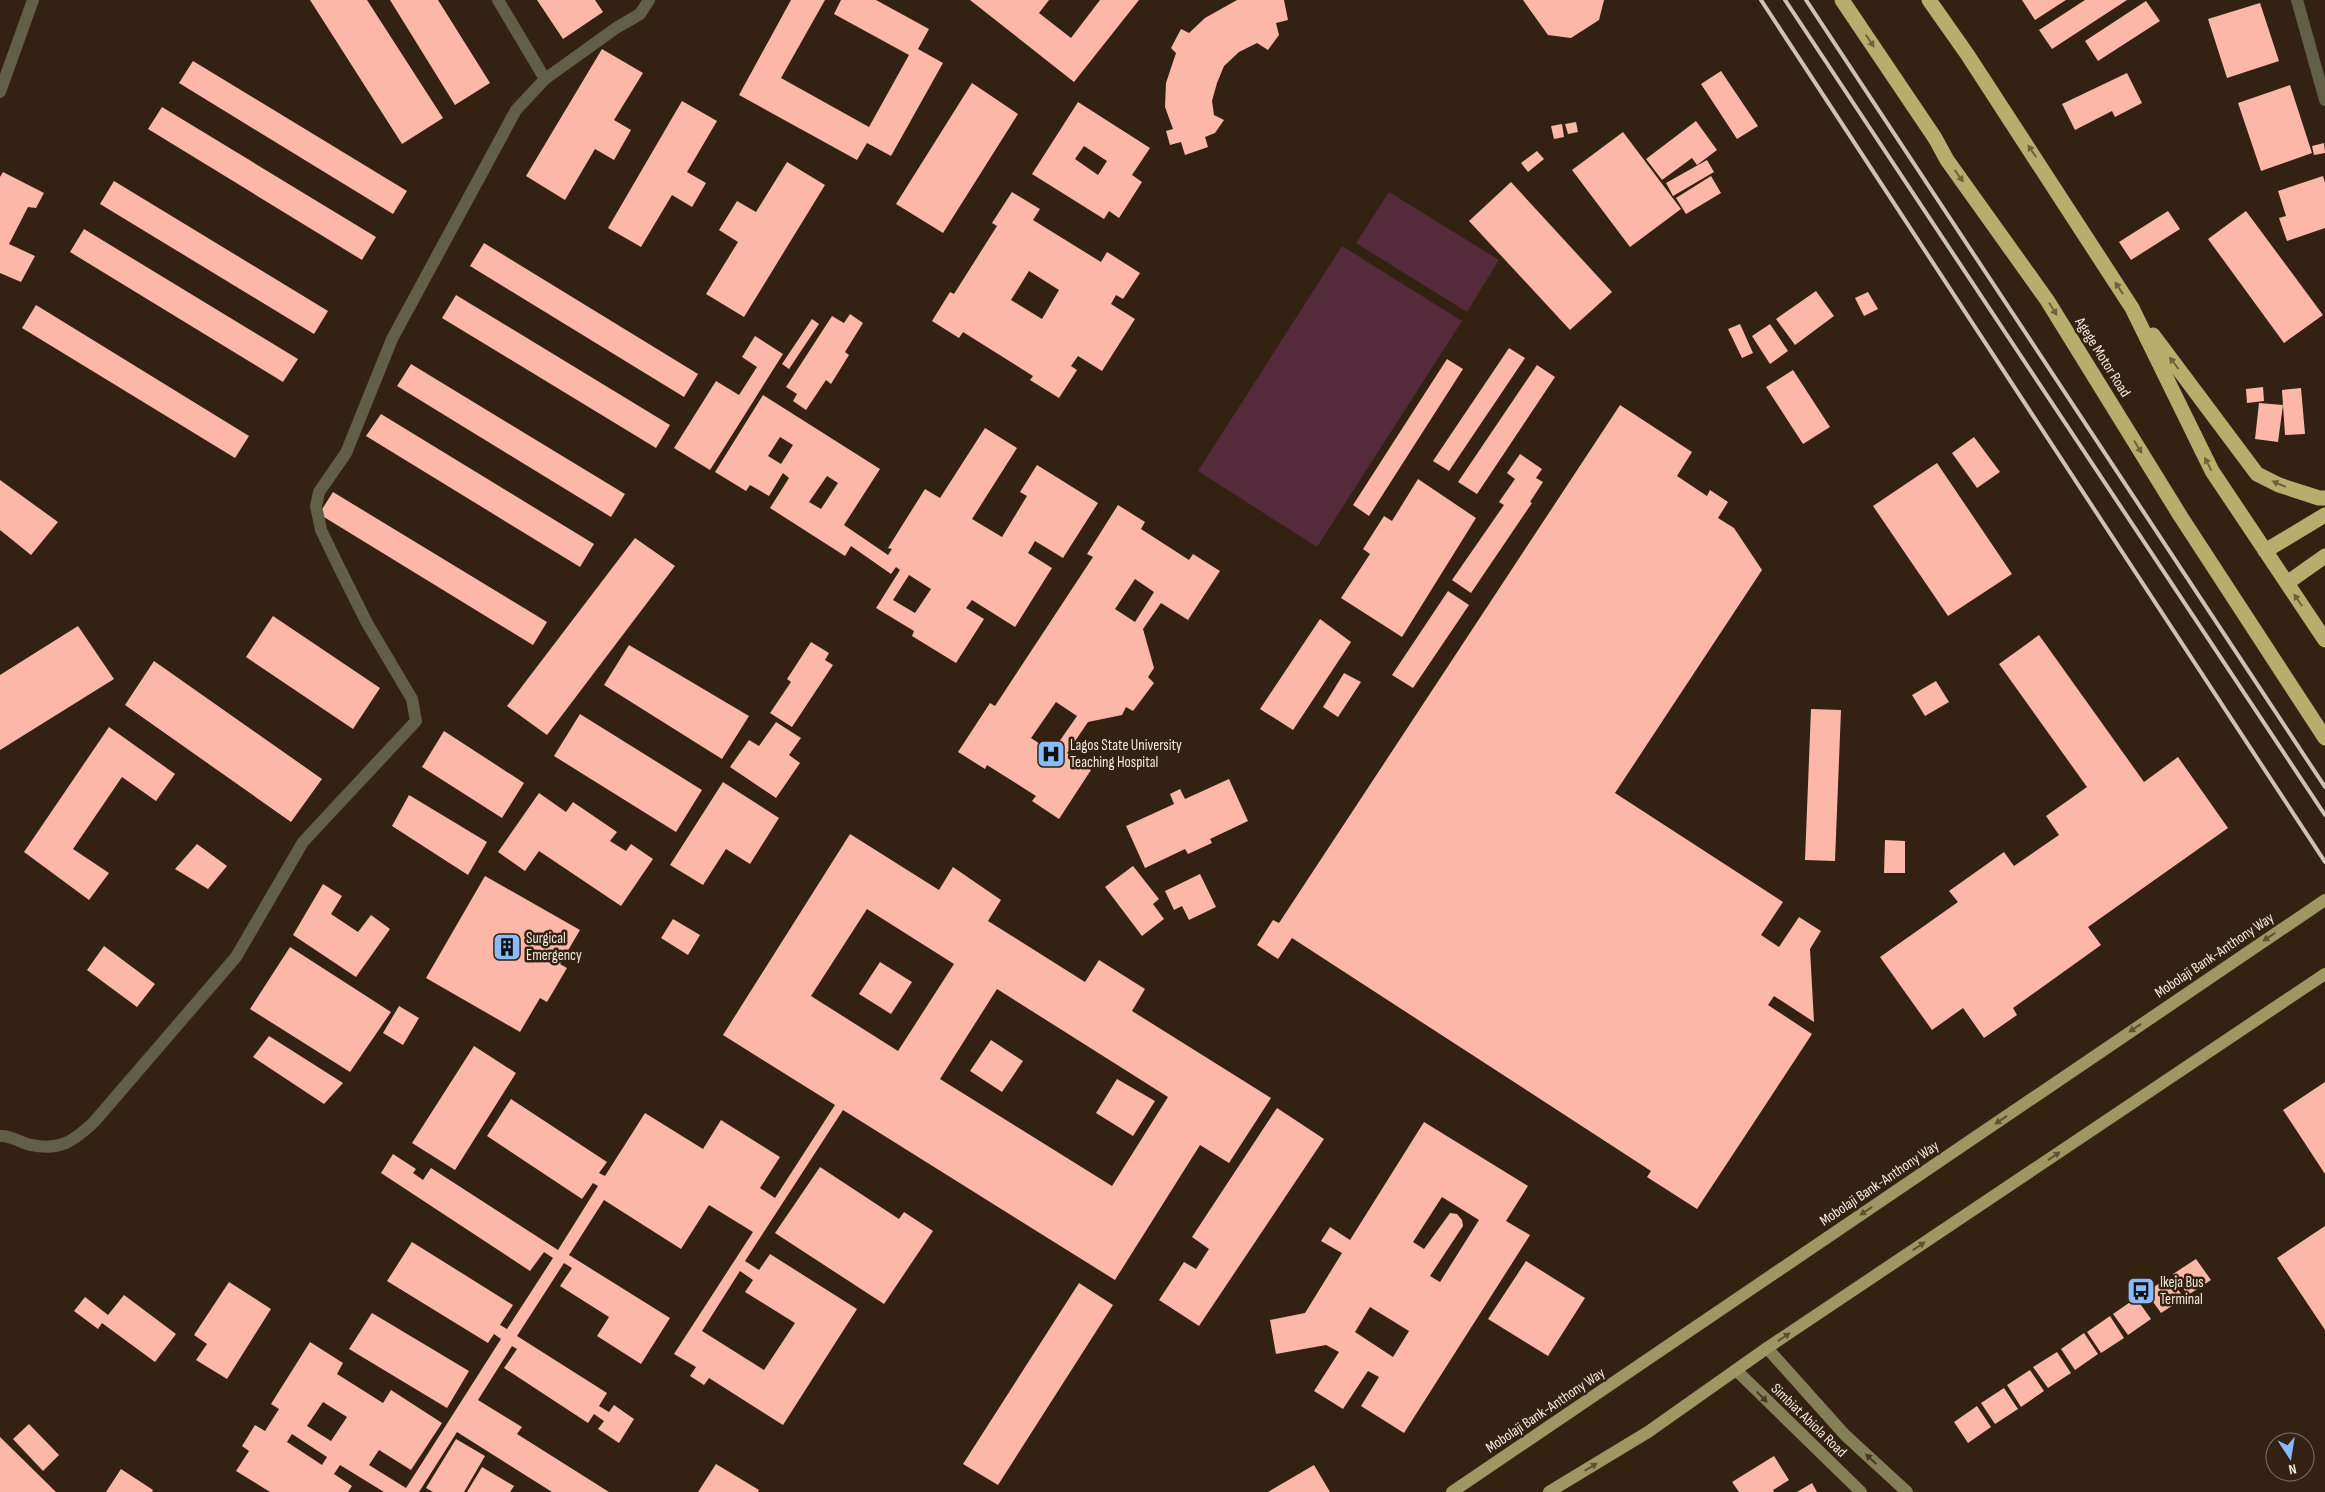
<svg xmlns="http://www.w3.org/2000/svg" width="2325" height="1492" viewBox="0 0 2325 1492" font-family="'Sofia Sans Condensed',sans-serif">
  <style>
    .green { fill: #542b3a }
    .building { fill: #fcb7a8; fill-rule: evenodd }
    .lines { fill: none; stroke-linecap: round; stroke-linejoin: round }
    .street { stroke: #635f46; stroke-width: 12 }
    .secondary { stroke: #857f57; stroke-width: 12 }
    .primary { stroke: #9f9763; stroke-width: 12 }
    .highway { stroke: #b7ae6e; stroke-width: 15 }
    .rail { stroke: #cdc1b4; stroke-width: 4 }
    .oneway { fill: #6e613b }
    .oneway2 { fill: #5e5132 }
    .oneway3 { fill: #483922 }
    .labels { text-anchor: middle; stroke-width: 5; stroke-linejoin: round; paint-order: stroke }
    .street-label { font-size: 15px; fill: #f4e9dd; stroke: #321 }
    .poi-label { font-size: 15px; fill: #f4e9dd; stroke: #321; text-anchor: start }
  </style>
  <rect width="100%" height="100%" fill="#321"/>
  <!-- green -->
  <path class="green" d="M1389,192L1499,260L1467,312L1356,243Z
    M1342,246L1462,321L1317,547L1198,471Z"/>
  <!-- building -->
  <path class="building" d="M310,0H367L443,118L402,144Z
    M390,0H438L490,83L455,105Z
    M537,0H595L603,12L563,39Z
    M791,0H825L781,78L869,127L909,55L834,14L841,0H876L929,29L918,49L943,63L891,156L867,143L857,160L739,95Z
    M970,0H1049L1039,13L1071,38L1100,0H1139L1074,82Z
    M1237,0H1284L1288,20L1276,23L1279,35L1268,50L1257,43L1239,52L1224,66L1217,83L1212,101L1214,115L1224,120L1215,133L1205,137L1208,147L1185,155L1181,142L1170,145L1166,131L1173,129L1165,107L1166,83L1176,53L1171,48L1181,29L1189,33L1205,18Z
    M1523,0H1604L1599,20L1571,38L1548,35Z
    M2022,0H2066L2035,20Z
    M2085,0H2127L2052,49L2039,30Z
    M2146,1L2160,21L2098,61L2085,41Z
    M2260,3L2279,61L2227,78L2208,19Z
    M602,49L643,73L614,120L631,130L614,160L595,149L565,200L526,176Z
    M193,61L407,191L393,214L179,83Z
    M1721,71L1758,126L1737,139L1701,84Z
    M2127,73L2142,103L2115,117L2112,111L2075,130L2062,104Z
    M972,83L1018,114L943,233L896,204Z
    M2290,85L2312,153L2261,171L2238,103Z
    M682,101L717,121L687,172L706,183L692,207L672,195L641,247L608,228Z
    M1078,102L1150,148L1132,175L1142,182L1119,218L1109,211L1104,219L1032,174ZM1084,146L1107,161L1098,175L1075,159Z
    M162,107L376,237L362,260L148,129Z
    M1696,121L1717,150L1697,165L1692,158L1662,180L1646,159Z
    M1576,122L1578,132L1568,134L1565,124Z
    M1562,124L1564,137L1554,139L1551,126Z
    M1623,132L1681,209L1630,247L1572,170Z
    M2324,143L2325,153L2314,155L2312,146Z
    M1537,151L1544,159L1528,172L1521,163Z
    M1707,160L1714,172L1673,196L1666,183Z
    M787,162L825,185L744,317L706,294L738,242L719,230L737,201L756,212Z
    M3,172L44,193L36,208L28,207L9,244L35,256L21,282L0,273V177Z
    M1711,176L1721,193L1686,214L1676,198Z
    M2323,176L2325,183V228L2287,241L2279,218L2286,216L2278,191Z
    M114,181L328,311L314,334L100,204Z
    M1511,182L1612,292L1570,330L1469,221Z
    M1012,192L1040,209L1033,220L1101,262L1107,252L1140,273L1123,299L1116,295L1111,304L1135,319L1102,371L1078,356L1071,366L1077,370L1059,398L1030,380L1033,376L963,332L959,338L932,321L950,292L954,294L997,226L992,223ZM1029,271L1059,290L1042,319L1011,300Z
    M2168,211L2180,229L2131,260L2119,242Z
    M2246,211L2323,315L2284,343L2208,239Z
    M84,229L298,359L283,382L70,252Z
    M484,243L698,374L684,397L470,266Z
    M1816,291L1834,316L1795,345L1776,319Z
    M1868,292L1878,309L1864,316L1855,298Z
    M456,295L670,425L656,448L442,318Z
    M36,305L249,436L235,458L22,328Z
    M850,314L863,323L845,352L849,355L831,384L826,380L806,410L793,401L797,394L786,387L832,316L844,323Z
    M812,319L819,324L789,369L782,364Z
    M1740,324L1753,353L1742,358L1728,329Z
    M1770,324L1788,351L1770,364L1752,336Z
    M755,336L783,354L710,470L674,448L716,381L739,395L757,367L742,357Z
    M1509,348L1525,358L1449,471L1433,461Z
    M1447,359L1463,369L1369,516L1353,505Z
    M411,364L625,494L611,517L397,386Z
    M1537,365L1555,377L1477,494L1458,482Z
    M1793,370L1830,427L1803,444L1766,387Z
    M2263,387L2264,401L2247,403L2246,389Z
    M2301,388L2305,434L2285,435L2282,390Z
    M763,395L880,469L844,525L888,555L892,549L888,548L925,489L940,498L985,428L1017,448L972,519L1002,537L1027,496L1020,492L1037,465L1098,503L1063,558L1035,541L1028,553L1052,568L1015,627L972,600L966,608L984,619L956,663L912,636L914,631L876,608L900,570L896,567L891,574L851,546L845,556L770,508L789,478L783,473L769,496L750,485L746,491L715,472ZM780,437L793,445L781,464L768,456ZM827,476L838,483L821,509L809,502ZM909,575L931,589L915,613L893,600Z
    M2259,403L2283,405L2278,442L2255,439Z
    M1620,405L1692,452L1677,476L1707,496L1710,490L1728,502L1718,518L1734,528L1762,570L1615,793L1783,902L1761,935L1779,947L1799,917L1821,931L1810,949L1814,1022L1774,996L1768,1005L1812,1034L1697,1209L1647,1177L1651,1171L1292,938L1278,959L1257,945L1273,920L1279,923Z
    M381,414L594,544L580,567L366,436Z
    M1974,437L2000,472L1977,488L1952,453Z
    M1520,454L1542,469L1536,478L1543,482L1530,502L1532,503L1471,593L1452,580L1504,505L1499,502L1515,479L1507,473Z
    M1937,463L2012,574L1948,616L1873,506Z
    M1418,479L1476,518L1402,637L1341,598L1370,554L1363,549L1384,516L1392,521Z
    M0,480L58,522L31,555L0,530Z
    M333,492L547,622L533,645L319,514Z
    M1118,505L1145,522L1141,529L1189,560L1193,554L1220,571L1188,620L1161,603L1143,629L1154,668L1148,677L1154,683L1133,711L1126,707L1122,715L1088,722L1067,753L1091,770L1059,819L1032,801L1036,796L987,765L985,769L958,752L990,703L995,706L1093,557L1087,554ZM1135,579L1154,592L1135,622L1115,609ZM1056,702L1077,716L1052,752L1031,738Z
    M635,538L675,566L547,735L507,706Z
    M1448,591L1469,605L1413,688L1392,675Z
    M273,616L380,688L353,729L246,657Z
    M1320,619L1351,642L1293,730L1260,709Z
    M78,626L114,679L0,750V675Z
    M2039,635L2144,782L2178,757L2228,828L2088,927L2101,945L2013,1008L2017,1015L1984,1038L1963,1008L1932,1030L1880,957L1958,902L1949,891L2004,852L2014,866L2059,835L2046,816L2087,787L1999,664Z
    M811,642L829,653L825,660L833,665L792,727L770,713L791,682L787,679Z
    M629,645L749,716L722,759L604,685Z
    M154,661L322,779L291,822L125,705Z
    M1344,673L1361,682L1338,717L1323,707Z
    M1936,681L1949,702L1925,716L1912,695Z
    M1811,709L1841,710L1835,861L1805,860Z
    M580,714L702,790L676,832L554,756Z
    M776,722L801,738L789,755L800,763L776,798L730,767L749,740L759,746Z
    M109,727L175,774L156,801L122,777L73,849L109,873L89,900L24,852Z
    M444,731L524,783L502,818L422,767Z
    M1229,779L1248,821L1210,839L1212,843L1188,854L1185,849L1145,868L1126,826L1174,804L1170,794L1180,789L1185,799Z
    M723,782L779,818L750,864L726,849L703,885L670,865Z
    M539,793L566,812L573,802L617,832L610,841L626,851L631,844L653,859L621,906L539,851L525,871L498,852Z
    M409,795L487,842L468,875L392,826Z
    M850,834L939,890L953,867L1001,900L988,921L1085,982L1099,960L1145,989L1132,1011L1271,1098L1229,1163L1200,1145L1115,1280L843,1110L745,1261L759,1270L770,1254L857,1309L783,1425L709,1378L704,1385L690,1376L696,1367L674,1354L753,1232L709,1205L681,1249L604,1200L569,1255L670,1318L641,1364L597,1336L609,1317L560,1286L572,1268L564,1263L517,1336L607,1393L599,1406L609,1412L614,1405L634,1419L619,1443L598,1429L604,1421L594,1414L588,1423L504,1368L517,1349L512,1346L478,1400L522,1427L517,1434L609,1492H552L457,1432L419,1492H384L340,1465L334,1474L352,1486L348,1492H270L236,1471L249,1451L242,1446L255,1425L265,1431L279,1409L271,1404L310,1342L343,1363L337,1374L383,1403L391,1390L442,1423L411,1470L379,1450L369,1465L406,1488L501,1339L494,1334L488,1343L387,1281L412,1242L513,1305L500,1325L507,1329L553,1258L544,1252L530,1271L381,1173L393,1154L416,1169L413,1173L423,1180L431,1168L558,1250L598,1186L593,1183L582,1199L487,1136L511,1099L607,1162L599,1173L605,1176L645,1113L703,1149L721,1120L780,1157L760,1188L775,1198L835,1105L723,1035ZM867,909L954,964L898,1051L811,996ZM997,989L1168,1097L1112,1186L940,1079ZM740,1271L753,1280L745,1292L795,1323L764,1370L702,1331ZM323,1402L347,1417L331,1441L307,1426ZM292,1434L327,1457L322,1465L287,1442Z
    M1885,840L1905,841V873H1884Z
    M197,844L227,866L208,889L175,869Z
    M1133,866L1159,899L1153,904L1164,919L1142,936L1105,887Z
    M1200,874L1216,907L1189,920L1182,906L1174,910L1165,891Z
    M485,876L580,930L560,964L567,968L547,1002L540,998L520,1032L426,978Z
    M323,884L342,896L331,914L358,932L371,915L390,929L356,977L293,935Z
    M673,919L700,935L688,955L661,938Z
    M104,946L155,984L137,1007L87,970Z
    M290,947L391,1012L350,1072L250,1009Z
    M880,962L912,982L891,1014L859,994Z
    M399,1006L419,1018L403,1045L383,1033Z
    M269,1036L343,1083L324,1104L253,1057Z
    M991,1040L1023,1061L1002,1092L970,1071Z
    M474,1046L516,1073L455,1170L412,1143Z
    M1117,1079L1155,1101L1133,1136L1096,1113Z
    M2325,1082V1174L2283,1110Z
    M1277,1108L1324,1139L1199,1326L1159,1300L1184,1262L1196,1269L1209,1249L1192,1237Z
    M1424,1122L1528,1186L1506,1221L1530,1235L1404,1433L1361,1406L1379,1377L1368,1371L1343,1409L1314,1391L1339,1352L1326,1345L1276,1354L1270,1320L1305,1313L1342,1253L1321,1241L1330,1227L1350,1240ZM1442,1197L1479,1220L1440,1282L1430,1276L1463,1226L1462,1220L1457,1214L1450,1213L1424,1249L1413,1242ZM1370,1307L1409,1331L1393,1357L1355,1332Z
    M820,1167L899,1219L904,1212L933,1231L884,1304L775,1233Z
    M2325,1226V1330L2277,1258Z
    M2196,1259L2211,1280L2188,1295L2173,1274Z
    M1526,1261L1585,1298L1548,1356L1488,1319Z
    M2169,1277L2184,1298L2161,1313L2146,1292Z
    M229,1282L271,1309L227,1379L196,1360L207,1344L194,1335Z
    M1079,1283L1113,1305L998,1485L963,1464Z
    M124,1295L176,1334L155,1362L102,1323L98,1329L74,1311L85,1297L108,1315Z
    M2136,1298L2151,1319L2128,1335L2113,1314Z
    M372,1313L469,1371L447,1408L349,1349Z
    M2110,1316L2124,1338L2101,1353L2087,1332Z
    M2084,1333L2098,1354L2075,1370L2061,1349Z
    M2057,1352L2071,1373L2048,1388L2033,1367Z
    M2030,1370L2044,1391L2021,1407L2007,1385Z
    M2004,1388L2018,1409L1995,1424L1981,1403Z
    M1977,1406L1991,1427L1968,1443L1954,1422Z
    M29,1424L59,1455L43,1471L13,1439Z
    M0,1437L56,1492H0Z
    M456,1439L485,1456L464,1492H433L426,1488Z
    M1774,1456L1789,1480L1773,1490L1774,1492H1739L1732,1482Z
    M716,1464L759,1490L758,1492H698Z
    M1314,1465L1330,1492H1268Z
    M482,1467L514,1486L510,1492H467Z
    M121,1469L153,1490L152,1492H106Z
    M1812,1483L1817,1492H1797Z"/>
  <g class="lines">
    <!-- street -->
    <path class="street" d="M2297,0L2325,100
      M545,79L616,28L640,14L649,0
      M0,92L33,0
      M0,1136C11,1135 20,1143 31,1145C60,1151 74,1141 94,1122L236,957L303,842L416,721L412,699L367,623L338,565L321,530L316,506L319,492L346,453L392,339L516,110L545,79L498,0"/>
    <!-- secondary -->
    <path class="secondary" d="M1767,1348L1845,1435L1907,1492
      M1736,1370L1861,1492"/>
    <!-- primary -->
    <path class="primary" d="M1452,1492L2325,900
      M1549,1492L1648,1432L1767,1348L2325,974"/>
    <!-- highway -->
    <path class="highway" d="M1842,0L1935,138L1947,160L2047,300L2181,517L2325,738
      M1929,0L1967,54L2132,308L2212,471L2325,640
      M2153,335L2257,474L2279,485L2319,498H2325
      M2265,551L2325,515
      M2287,583L2325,556"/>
    <!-- rail -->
    <path class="rail" d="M1761,0L2325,862
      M1785,0L2325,815
      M1806,0L2325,787"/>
  </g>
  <!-- one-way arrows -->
  <defs><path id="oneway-solid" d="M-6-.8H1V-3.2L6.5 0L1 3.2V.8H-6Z" transform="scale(1.25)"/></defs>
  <g class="oneway">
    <use href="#oneway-solid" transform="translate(1870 41) rotate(56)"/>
    <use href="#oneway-solid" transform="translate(2032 151) rotate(-124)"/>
    <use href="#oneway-solid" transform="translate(1959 176) rotate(54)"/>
    <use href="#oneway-solid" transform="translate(2119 288) rotate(-123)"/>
    <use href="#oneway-solid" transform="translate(2053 309) rotate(58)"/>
    <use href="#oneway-solid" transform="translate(2174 363) rotate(-127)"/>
    <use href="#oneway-solid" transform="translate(2138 447) rotate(58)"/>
    <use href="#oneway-solid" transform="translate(2208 464) rotate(-117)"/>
    <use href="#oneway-solid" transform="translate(2279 484) rotate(-157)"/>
    <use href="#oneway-solid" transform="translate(2298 600) rotate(-124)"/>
  </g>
  <g class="oneway2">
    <use href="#oneway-solid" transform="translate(2269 937) rotate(146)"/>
    <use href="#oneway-solid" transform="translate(2135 1028) rotate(146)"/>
    <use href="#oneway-solid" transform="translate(2001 1120) rotate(146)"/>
    <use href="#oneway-solid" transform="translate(2054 1156) rotate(-34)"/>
    <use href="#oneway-solid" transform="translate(1866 1211) rotate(146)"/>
    <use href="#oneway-solid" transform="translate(1919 1246) rotate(-34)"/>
    <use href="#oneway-solid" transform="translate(1784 1337) rotate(-34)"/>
    <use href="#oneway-solid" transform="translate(1591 1467) rotate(-31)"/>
  </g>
  <g class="oneway3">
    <use href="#oneway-solid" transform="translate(1762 1397) rotate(46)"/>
    <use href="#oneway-solid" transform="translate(1871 1459) rotate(-137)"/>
  </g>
  <!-- icons -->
  <defs>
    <symbol id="hospital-square" viewBox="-11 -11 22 22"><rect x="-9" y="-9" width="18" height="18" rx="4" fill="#87bbfb" stroke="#321"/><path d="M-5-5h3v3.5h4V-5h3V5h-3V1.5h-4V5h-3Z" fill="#111"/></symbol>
    <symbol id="building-square" viewBox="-11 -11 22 22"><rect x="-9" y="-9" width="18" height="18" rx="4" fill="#87bbfb" stroke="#321"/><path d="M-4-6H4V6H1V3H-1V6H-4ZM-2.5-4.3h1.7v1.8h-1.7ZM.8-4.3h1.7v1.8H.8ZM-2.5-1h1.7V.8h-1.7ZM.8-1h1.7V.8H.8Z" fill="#111"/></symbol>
    <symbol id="bus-square" viewBox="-11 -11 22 22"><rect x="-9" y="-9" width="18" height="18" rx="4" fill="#87bbfb" stroke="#321"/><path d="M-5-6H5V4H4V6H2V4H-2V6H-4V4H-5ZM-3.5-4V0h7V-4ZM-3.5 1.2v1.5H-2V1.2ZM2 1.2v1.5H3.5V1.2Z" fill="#111"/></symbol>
  </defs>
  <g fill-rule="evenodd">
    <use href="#hospital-square" x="1035" y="738" width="32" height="32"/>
    <use href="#building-square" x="491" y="931" width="32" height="32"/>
    <use href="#bus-square" x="2125" y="1275" width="32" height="32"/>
  </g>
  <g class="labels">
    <!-- street labels -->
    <g class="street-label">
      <text transform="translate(2103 357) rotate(58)" y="5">Agege Motor Road</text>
      <text transform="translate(2214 955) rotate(-34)" y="5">Mobolaji Bank-Anthony Way</text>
      <text transform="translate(1879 1183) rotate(-34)" y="5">Mobolaji Bank-Anthony Way</text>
      <text transform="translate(1545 1410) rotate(-34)" y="5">Mobolaji Bank-Anthony Way</text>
      <text transform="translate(1809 1420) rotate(44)" y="5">Simbiat Abiola Road</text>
    </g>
    <!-- poi labels -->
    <g class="poi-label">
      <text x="1070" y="750">Lagos State University<tspan x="1070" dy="17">Teaching Hospital</tspan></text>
      <text x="526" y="943">Surgical<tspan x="526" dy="17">Emergency</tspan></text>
      <text x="2160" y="1287">Ikeja Bus<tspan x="2160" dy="17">Terminal</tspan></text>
    </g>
  </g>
  <!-- north arrow -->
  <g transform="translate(2290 1457) rotate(168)"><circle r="24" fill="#332211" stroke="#807263"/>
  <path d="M0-4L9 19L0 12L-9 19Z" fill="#87bbfb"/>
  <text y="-8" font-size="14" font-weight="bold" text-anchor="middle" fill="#f4e9dd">N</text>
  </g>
</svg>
